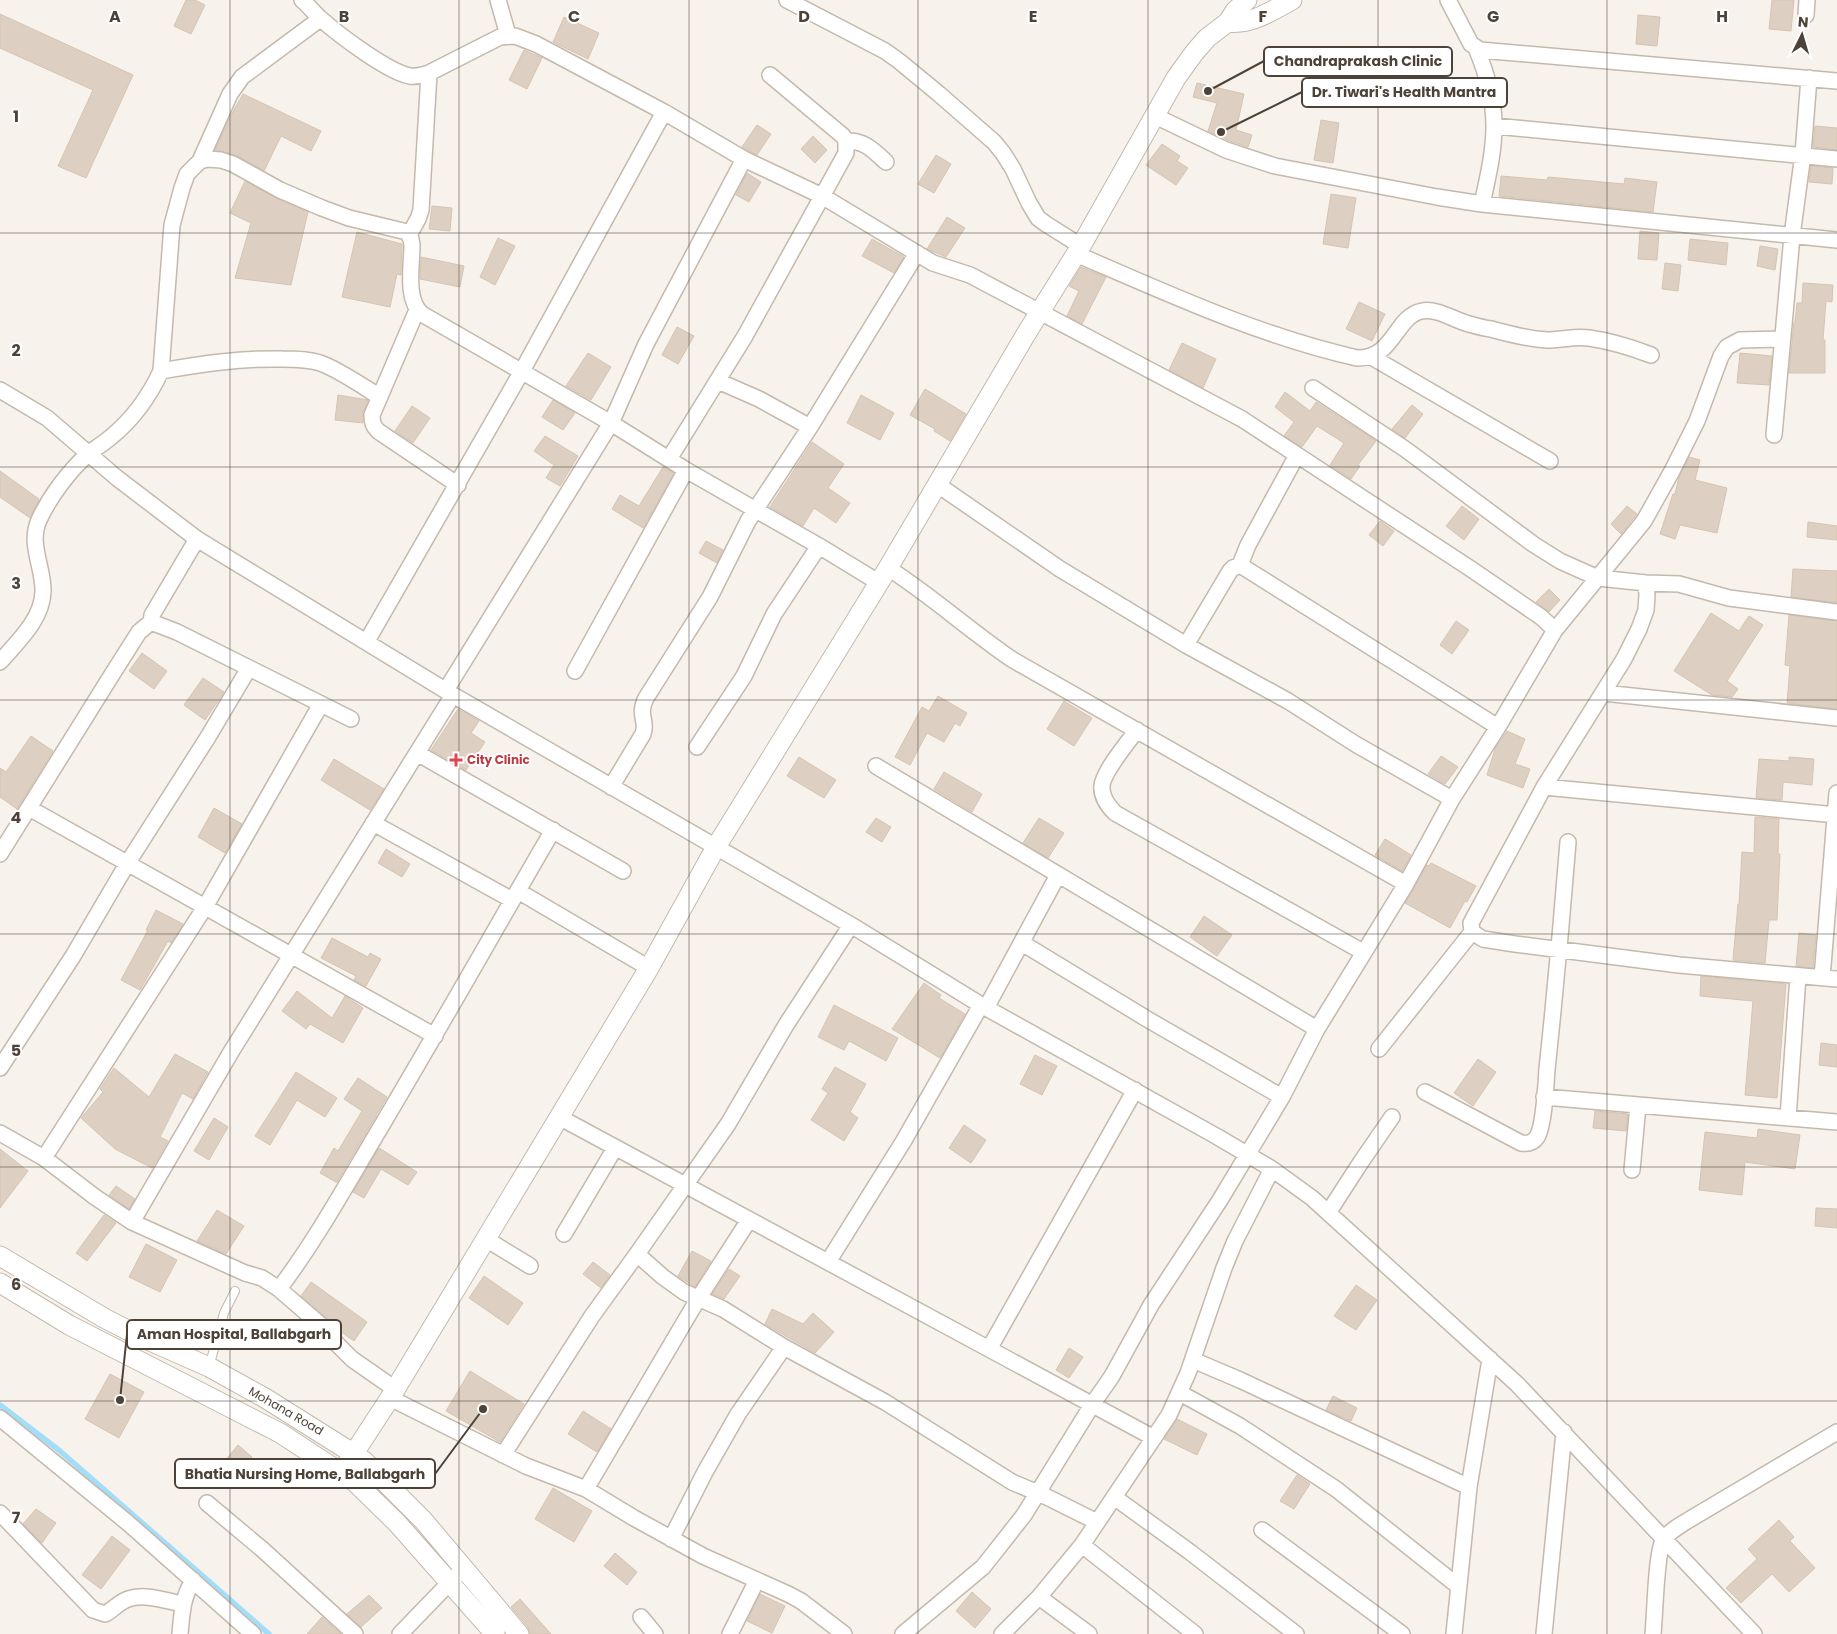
<svg xmlns="http://www.w3.org/2000/svg" width="1837" height="1634" viewBox="0 0 1837 1634" font-family="Poppins,sans-serif">
  <style>
    .lines { fill: none; stroke-linecap: round; stroke-linejoin: round }
    .stream { stroke: #a2ddf9; stroke-width: 5.5 }
    .building { fill: #ddd0c2; stroke: #d6c4b1 }
    .service-casing { stroke: #c4b9ac; stroke-width: 10 }
    .minor-casing { stroke: #c4b9ac; stroke-width: 18 }
    .tertiary-casing { stroke: #c4b9ac; stroke-width: 21 }
    .service { stroke: #fff; stroke-width: 8 }
    .minor { stroke: #fff; stroke-width: 15 }
    .tertiary { stroke: #fff; stroke-width: 19 }
    .grid { fill: none; stroke: #4d4237; stroke-width: 1; stroke-opacity: 0.55 }
    .health-dot { fill: #e0444e; stroke: #fff; stroke-width: 2 }
    .labels { text-anchor: middle; stroke-width: 4; stroke-linejoin: round; paint-order: stroke }
    .health-label { font-size: 12px; font-weight: bold; fill: #be3a42; stroke: #fff; text-anchor: start }
    .street-label { font-size: 12px; fill: #4d4237; stroke: #fff }
    .grid-label { font-size: 16px; text-anchor: middle; font-weight: bold; fill: #4d4237; stroke: #fff; stroke-width: 4; stroke-linejoin: round; paint-order: stroke }
    .leader { fill: none; stroke: #4d4237; stroke-width: 2 }
    .callout-dot { fill: #4d4237; stroke: #fff; stroke-width: 2 }
    .callout { fill: #fff; stroke: #4d4237; stroke-width: 2 }
    .callout-label { font-size: 14px; text-anchor: middle; font-weight: bold; fill: #4d4237 }
  </style>
  <rect width="100%" height="100%" fill="#f7f2eb"/>
  <g class="lines">
    <!-- stream -->
    <path class="stream" d="M0,1405L60,1451L269,1634"/>
  </g>
  <!-- building -->
  <path class="building" d="M186,0H195L205,5L191,34L174,26Z
    M1772,0H1794L1791,31L1769,29Z
    M0,14L133,75L86,178L58,166L93,90L0,48Z
    M1638,15L1660,17L1657,46L1636,44Z
    M564,17L599,33L588,59L553,42Z
    M524,50L542,58L527,89L509,80Z
    M1197,83L1244,94L1236,130L1252,135L1248,147L1230,141L1208,131L1217,103L1193,97Z
    M243,94L321,131L311,151L281,136L264,171L236,155L215,150L231,115Z
    M1321,120L1339,123L1333,163L1314,160Z
    M757,125L771,134L757,155L742,147Z
    M1815,126L1837,128V150L1813,147Z
    M813,136L827,150L815,163L801,149Z
    M1162,144L1180,156L1177,161L1188,168L1176,185L1146,165Z
    M936,155L951,164L934,193L918,184Z
    M1811,166L1833,168L1832,184L1809,182Z
    M747,173L761,182L749,202L736,195Z
    M1501,176L1547,180L1548,177L1624,184L1625,178L1657,182L1653,212L1499,196Z
    M245,181L276,198L308,212L291,285L235,278L251,223L230,213Z
    M1331,194L1356,198L1348,248L1323,244Z
    M432,206L452,208L450,231L429,229Z
    M947,217L965,228L946,257L927,249Z
    M1640,231L1659,233L1657,260L1638,259Z
    M357,232L402,244L401,275L397,274L390,307L342,297Z
    M498,238L515,246L495,285L480,277Z
    M872,239L904,257L894,273L862,256Z
    M1690,239L1728,243L1726,265L1688,260Z
    M1760,246L1778,249L1775,270L1757,266Z
    M421,257L464,266L460,287L420,279Z
    M1665,263L1681,265L1678,291L1662,289Z
    M1081,267L1106,277L1082,324L1067,316L1079,291L1069,286Z
    M1803,283L1833,285L1832,302L1826,301L1823,340H1825V373H1789L1794,322H1795L1797,303H1802Z
    M1359,302L1385,314L1372,341L1346,329Z
    M677,327L694,336L678,364L662,355Z
    M1182,343L1216,359L1203,388L1169,370Z
    M588,353L611,367L591,400L566,386Z
    M1740,353L1772,356L1769,385L1737,383Z
    M925,389L966,414L950,441L934,431L935,429L910,415Z
    M1285,392L1310,411L1316,402L1376,441L1358,465L1360,466L1351,479L1330,465L1344,443L1317,426L1302,447L1284,436L1294,422L1275,407Z
    M338,395L368,400L363,412V423L335,420Z
    M861,395L894,413L880,440L847,423Z
    M553,400L575,413L563,430L542,417Z
    M1412,405L1423,414L1405,438L1392,429Z
    M412,406L430,418L413,443L395,431Z
    M545,436L578,456L560,486L546,478L554,465L534,451Z
    M812,442L844,464L828,488L850,503L836,523L814,508L803,526L770,507Z
    M1689,457L1700,460L1695,480L1727,488L1717,533L1680,525L1675,539L1660,534L1673,494H1675L1679,477Z
    M663,467L674,473L643,528L612,509L620,495L639,506Z
    M0,471L39,499L30,518L0,497Z
    M1462,506L1479,519L1464,540L1446,526Z
    M1627,506L1637,514L1621,534L1611,524Z
    M1380,521L1394,531L1383,546L1369,535Z
    M1808,522L1837,526V540L1807,537Z
    M706,541L723,550L717,563L699,553Z
    M1793,569L1837,571V603L1791,597Z
    M1549,589L1560,600L1549,612L1536,602Z
    M1711,613L1739,631L1749,616L1763,625L1727,681L1738,689L1732,697L1712,695L1674,671Z
    M1789,615L1837,621V709L1787,703L1790,666L1785,665Z
    M1456,621L1469,630L1452,654L1440,645Z
    M142,653L167,671L154,689L129,671Z
    M203,678L224,692L205,720L184,705Z
    M938,696L967,713L960,726L955,723L944,742L927,733L910,765L895,757L922,707L929,711Z
    M1064,701L1092,718L1074,746L1047,729Z
    M458,709L479,721L471,733L485,742L466,770L431,750Z
    M1507,731L1525,739L1515,764L1530,769L1523,788L1487,775L1495,749Z
    M31,736L53,751L17,809L0,797V768L6,772Z
    M1441,756L1458,767L1445,784L1428,774Z
    M799,757L836,780L824,798L787,776Z
    M1789,757L1814,759L1812,785L1783,782L1782,800L1756,798L1759,759L1789,761Z
    M334,759L384,789L370,810L321,780Z
    M944,772L982,794L972,812L934,789Z
    M214,808L242,824L225,853L198,837Z
    M1755,817L1779,819L1778,854H1780L1777,920H1769L1765,963L1733,960L1738,904H1739L1742,852L1754,853Z
    M876,818L891,827L882,842L866,832Z
    M1039,818L1064,833L1048,858L1023,843Z
    M1385,839L1411,855L1402,871L1375,855Z
    M386,849L410,864L402,877L378,863Z
    M1431,863L1476,886L1467,902L1465,901L1450,928L1405,903L1427,865L1429,866Z
    M156,910L183,924L171,943L168,941L140,990L121,980L148,930H146Z
    M1204,916L1232,935L1217,956L1190,937Z
    M1799,933L1816,935L1813,968L1796,966Z
    M332,938L368,957L370,953L381,959L366,986L354,980L356,976L321,958Z
    M1701,976L1786,984L1777,1098L1745,1095L1753,1001L1700,996Z
    M924,983L941,995L939,998L965,1014L940,1058L892,1029Z
    M297,991L332,1018L345,996L363,1008L343,1043L310,1024L306,1029L282,1011Z
    M834,1005L898,1038L886,1061L849,1041L844,1050L818,1037Z
    M1821,1043L1837,1045V1067L1819,1065Z
    M175,1054L208,1072L193,1099L182,1093L160,1137L168,1141L152,1168L115,1149L81,1118L103,1092L100,1089L114,1068L149,1097Z
    M1035,1055L1057,1066L1042,1095L1020,1084Z
    M1478,1059L1496,1072L1473,1106L1454,1093Z
    M835,1067L866,1084L850,1112L858,1118L844,1141L811,1120L828,1093L822,1089Z
    M296,1072L337,1098L325,1117L297,1100L270,1145L255,1136Z
    M358,1078L387,1097L337,1182H336L320,1173L334,1148L338,1151L362,1111L344,1099Z
    M1595,1111L1628,1114L1626,1131L1593,1128Z
    M214,1118L228,1127L209,1160L194,1151Z
    M964,1125L986,1140L971,1163L949,1148Z
    M1758,1129L1800,1135L1795,1169L1745,1162L1742,1195L1699,1190L1705,1132L1757,1138Z
    M379,1148L417,1172L408,1185L381,1169L364,1198L353,1192Z
    M0,1149L28,1171L0,1208Z
    M116,1186L135,1199L129,1209L109,1195Z
    M1816,1208L1837,1209V1228L1815,1226Z
    M217,1210L244,1226L226,1254L197,1241Z
    M104,1215L116,1223L87,1261L76,1253Z
    M146,1244L177,1260L160,1292L129,1277Z
    M692,1251L711,1261L695,1287L678,1276Z
    M593,1262L610,1275L601,1288L583,1274Z
    M729,1269L740,1276L724,1299L712,1294Z
    M484,1276L523,1303L508,1325L469,1298Z
    M311,1282L367,1322L354,1341L337,1329L330,1321L301,1296Z
    M1356,1285L1377,1300L1356,1330L1334,1316Z
    M772,1309L803,1324L813,1313L834,1332L815,1353L765,1324Z
    M1069,1348L1083,1357L1069,1378L1056,1370Z
    M470,1371L524,1404L500,1442L446,1411Z
    M110,1374L144,1392L119,1438L85,1419Z
    M1333,1396L1357,1408L1351,1421L1326,1410Z
    M583,1411L611,1429L597,1452L568,1434Z
    M1177,1419L1207,1434L1197,1455L1164,1439Z
    M238,1445L252,1457L235,1478L220,1467Z
    M1297,1475L1310,1484L1294,1509L1280,1501Z
    M553,1488L592,1511L574,1542L535,1519Z
    M36,1509L56,1523L42,1543L23,1524Z
    M1779,1520L1794,1537L1790,1541L1815,1568L1789,1592L1772,1574L1741,1603L1726,1588L1757,1559L1748,1549Z
    M112,1536L130,1550L101,1589L82,1575Z
    M615,1553L637,1572L627,1585L604,1566Z
    M972,1592L991,1609L975,1628L956,1611Z
    M760,1594L785,1606L772,1633L747,1621Z
    M369,1595L382,1608L361,1627L347,1614Z
    M520,1599L551,1634H530L528,1627L511,1607Z
    M322,1617L341,1634H307Z"/>
  <g class="lines">
    <defs>
      <path id="service" d="M209,1367L224,1313L235,1291"/>
      <path id="minor" d="M302,0C309,6 314,13 321,19C339,35 388,72 410,76C417,77 423,75 429,73L500,37L515,36L536,44L664,112L744,159L822,196L933,263L970,275L1242,419L1471,569L1541,617L1555,630
        M498,0L508,35
        M787,0L885,51L899,61L939,94L994,142L1003,153L1013,169L1029,203L1038,218L1046,224L1081,246
        M1448,0L1471,44L1480,50L1837,81
        M1806,15L1807,0
        M1476,48C1502,109 1496,142 1482,204
        M1155,116L1226,150L1275,166L1437,197L1482,204L1837,240
        M1495,126L1837,159
        M846,141C864,140 873,150 886,162
        M200,161L230,94L242,77L320,19
        M409,235L418,219L421,210L429,73
        M1076,254C1169,294 1257,335 1357,358C1394,359 1395,316 1422,311C1437,308 1454,320 1469,324C1476,326 1483,328 1491,329C1509,334 1528,339 1547,340C1561,340 1575,336 1589,338C1610,341 1630,347 1651,355
        M417,310L372,415C372,422 373,426 378,431L458,485
        M1370,356L1550,461
        M161,371C201,364 241,358 282,359C294,359 308,359 320,363C336,368 364,387 380,397
        M718,381L759,399L810,427
        M1313,388L1405,449L1533,544L1560,561L1598,578L1646,583L1679,584L1729,598L1837,612
        M0,390L47,418L117,478L197,539L453,695L851,925L981,1005L1216,1136L1272,1169L1312,1198L1517,1384L1754,1634
        M1774,435L1792,236L1803,154L1809,78
        M669,459L745,336L846,153V141L843,136L770,75
        M938,485L1060,569L1186,645L1288,701L1357,745L1452,799
        M197,539L152,615L151,622L177,632L351,719
        M1240,565L1248,545L1297,455
        M888,568C932,596 970,631 1013,660L1406,884
        M1646,583L1647,595L1646,610L1639,629L1624,659L1544,787L1471,923L1472,932L1483,939L1515,944L1679,965L1837,979
        M367,641L522,371L664,112
        M1186,645L1230,571L1233,568L1240,565L1498,727
        M0,662C17,642 42,620 43,592C44,568 28,544 39,520C50,496 69,471 89,453C96,448 104,443 111,437C133,419 149,397 161,371L172,225L182,188L187,174L200,161L207,159L221,160L233,164L280,190L322,208L349,218L407,232L411,239L412,245C412,265 405,300 422,314L611,423L686,470L819,546L878,582
        M575,671L686,470
        M446,690L611,423L646,344L744,159
        M1604,693L1837,718
        M1137,730C1128,742 1103,772 1102,786C1101,797 1108,806 1115,813L1363,952
        M697,747L744,676L774,614L819,546
        M417,753L623,871
        M876,766L1317,1029
        M611,787L643,734C648,720 637,716 646,698L710,597L748,521L810,427L917,253
        M1544,787L1837,815
        M29,808L435,1036
        M373,823L512,900
        M0,854L113,673L139,632L151,622
        M518,891L649,968
        M1022,943L1147,1019L1282,1097
        M1822,978L1837,793
        M986,1008L1058,875
        M1379,1049L1472,932
        M0,1068L73,956L127,864L208,737L249,668
        M1425,1092L1521,1143C1528,1144 1533,1143 1537,1137C1544,1126 1546,1084 1547,1069C1555,994 1562,918 1568,842
        M1544,1097L1837,1122
        M559,1117L1154,1438
        M1788,1118L1798,976
        M0,1133L44,1158L95,1197L132,1222L245,1273L262,1278L279,1289L324,1328L335,1342L352,1359L395,1389
        M44,1158L205,907L321,704
        M1632,1170L1638,1105
        M1328,1213L1361,1162L1392,1117
        M132,1222L231,1052L453,695
        M564,1234L615,1148
        M486,1239L530,1266
        M637,1254L663,1277L684,1292L723,1309L784,1347L885,1402L1012,1482L1047,1497L1097,1522
        M828,1262L903,1142L981,1005
        M279,1289C318,1237 349,1180 382,1125C440,1027 496,928 553,830
        M989,1349L1135,1090
        M1193,1360L1240,1380L1469,1487
        M1180,1393L1240,1426L1336,1489L1458,1586
        M390,1398L526,1466L586,1489L634,1518L703,1556L788,1594L801,1601L844,1634
        M0,1418L128,1523L253,1634
        M503,1455L592,1316L637,1254L728,1124L786,1025L851,925
        M586,1489L698,1299L749,1220
        M1114,1497L1190,1552L1296,1634
        M207,1503L263,1550L355,1634
        M0,1513L93,1610L105,1614C113,1610 119,1602 128,1599C145,1593 166,1601 183,1604
        M1262,1530L1402,1634
        M671,1539L705,1472L738,1414L784,1347
        M1082,1545L1195,1634
        M1039,1597L1089,1634
        M641,1617L655,1634
        M180,1634C182,1613 182,1599 193,1580
        M400,1634L456,1576
        M730,1634L757,1580
        M903,1634L983,1567L1024,1515L1092,1405L1112,1376L1151,1305L1220,1200L1282,1097L1317,1029L1406,884L1452,799L1498,727L1555,630L1644,521L1672,471L1697,421L1721,356L1727,347L1740,340L1782,339
        M1002,1634L1039,1597L1082,1545L1169,1415L1188,1373L1224,1268L1235,1241L1272,1169
        M1454,1634L1469,1487L1490,1359
        M1544,1634L1564,1432
        M1653,1634C1655,1615 1656,1554 1663,1541C1668,1532 1679,1526 1687,1521L1837,1432"/>
      <path id="tertiary" d="M1228,22C1252,25 1271,11 1292,0
        M0,1256L104,1318L141,1337L209,1367L265,1398L354,1454L364,1461L423,1520L519,1634
        M0,1283L69,1325L280,1433L355,1482L397,1523L495,1634
        M341,1473L390,1398L649,968L716,847L888,568L1026,334L1081,246L1176,78L1194,53L1207,38L1228,22L1235,11L1247,0"/>
    </defs>
    <!-- service casing -->
    <use href="#service" class="service-casing"/>
    <!-- minor casing -->
    <use href="#minor" class="minor-casing"/>
    <!-- tertiary casing -->
    <use href="#tertiary" class="tertiary-casing"/>
    <!-- service -->
    <use href="#service" class="service"/>
    <!-- minor -->
    <use href="#minor" class="minor"/>
    <!-- tertiary -->
    <use href="#tertiary" class="tertiary"/>
  </g>
  <!-- grid -->
  <path class="grid" d="M230,0V1634M459,0V1634M689,0V1634M918,0V1634M1148,0V1634M1378,0V1634M1607,0V1634M0,233H1837M0,467H1837M0,700H1837M0,934H1837M0,1167H1837M0,1401H1837"/>
  <!-- markers -->
  <path class="health-dot" d="M453.5 752.5h5v5h5v5h-5v5h-5v-5h-5v-5h5z"/>
  <g class="labels">
    <!-- health labels -->
    <g class="health-label">
      <text x="467" y="764">City Clinic</text>
    </g>
    <!-- street labels -->
    <g class="street-label">
      <text transform="translate(286 1411) rotate(30)" y="4">Mohana Road</text>
    </g>
  </g>
  <g class="grid-label">
    <text x="115" y="22">A</text>
    <text x="344" y="22">B</text>
    <text x="574" y="22">C</text>
    <text x="804" y="22">D</text>
    <text x="1033" y="22">E</text>
    <text x="1263" y="22">F</text>
    <text x="1493" y="22">G</text>
    <text x="1722" y="22">H</text>
    <text x="16" y="122">1</text>
    <text x="16" y="356">2</text>
    <text x="16" y="589">3</text>
    <text x="16" y="823">4</text>
    <text x="16" y="1056">5</text>
    <text x="16" y="1290">6</text>
    <text x="16" y="1523">7</text>
  </g>
  <!-- callouts -->
  <path class="leader" d="M1208 91L1264 61M1221 132L1302 92M120 1400L127 1334M483 1409L435 1474"/>
  <g class="callout-dot">
    <circle cx="1208" cy="91" r="5"/>
    <circle cx="1221" cy="132" r="5"/>
    <circle cx="120" cy="1400" r="5"/>
    <circle cx="483" cy="1409" r="5"/>
  </g>
  <g class="callout">
    <rect x="1264" y="47" width="188" height="29" rx="5"/>
    <rect x="1302" y="78" width="205" height="29" rx="5"/>
    <rect x="127" y="1320" width="214" height="29" rx="5"/>
    <rect x="175" y="1459" width="260" height="29" rx="5"/>
  </g>
  <g class="callout-label">
    <text x="1358" y="66">Chandraprakash Clinic</text>
    <text x="1404" y="97">Dr. Tiwari's Health Mantra</text>
    <text x="234" y="1339">Aman Hospital, Ballabgarh</text>
    <text x="305" y="1479">Bhatia Nursing Home, Ballabgarh</text>
  </g>
  <!-- north arrow -->
  <g transform="translate(1802 35) rotate(5)" stroke="#ffffff" stroke-width="4" paint-order="stroke">
  <path d="M0-4L9 19L0 12L-9 19Z" fill="#4d4237"/>
  <text y="-8" font-size="14" font-weight="bold" text-anchor="middle" fill="#4d4237">N</text>
  </g>
</svg>
